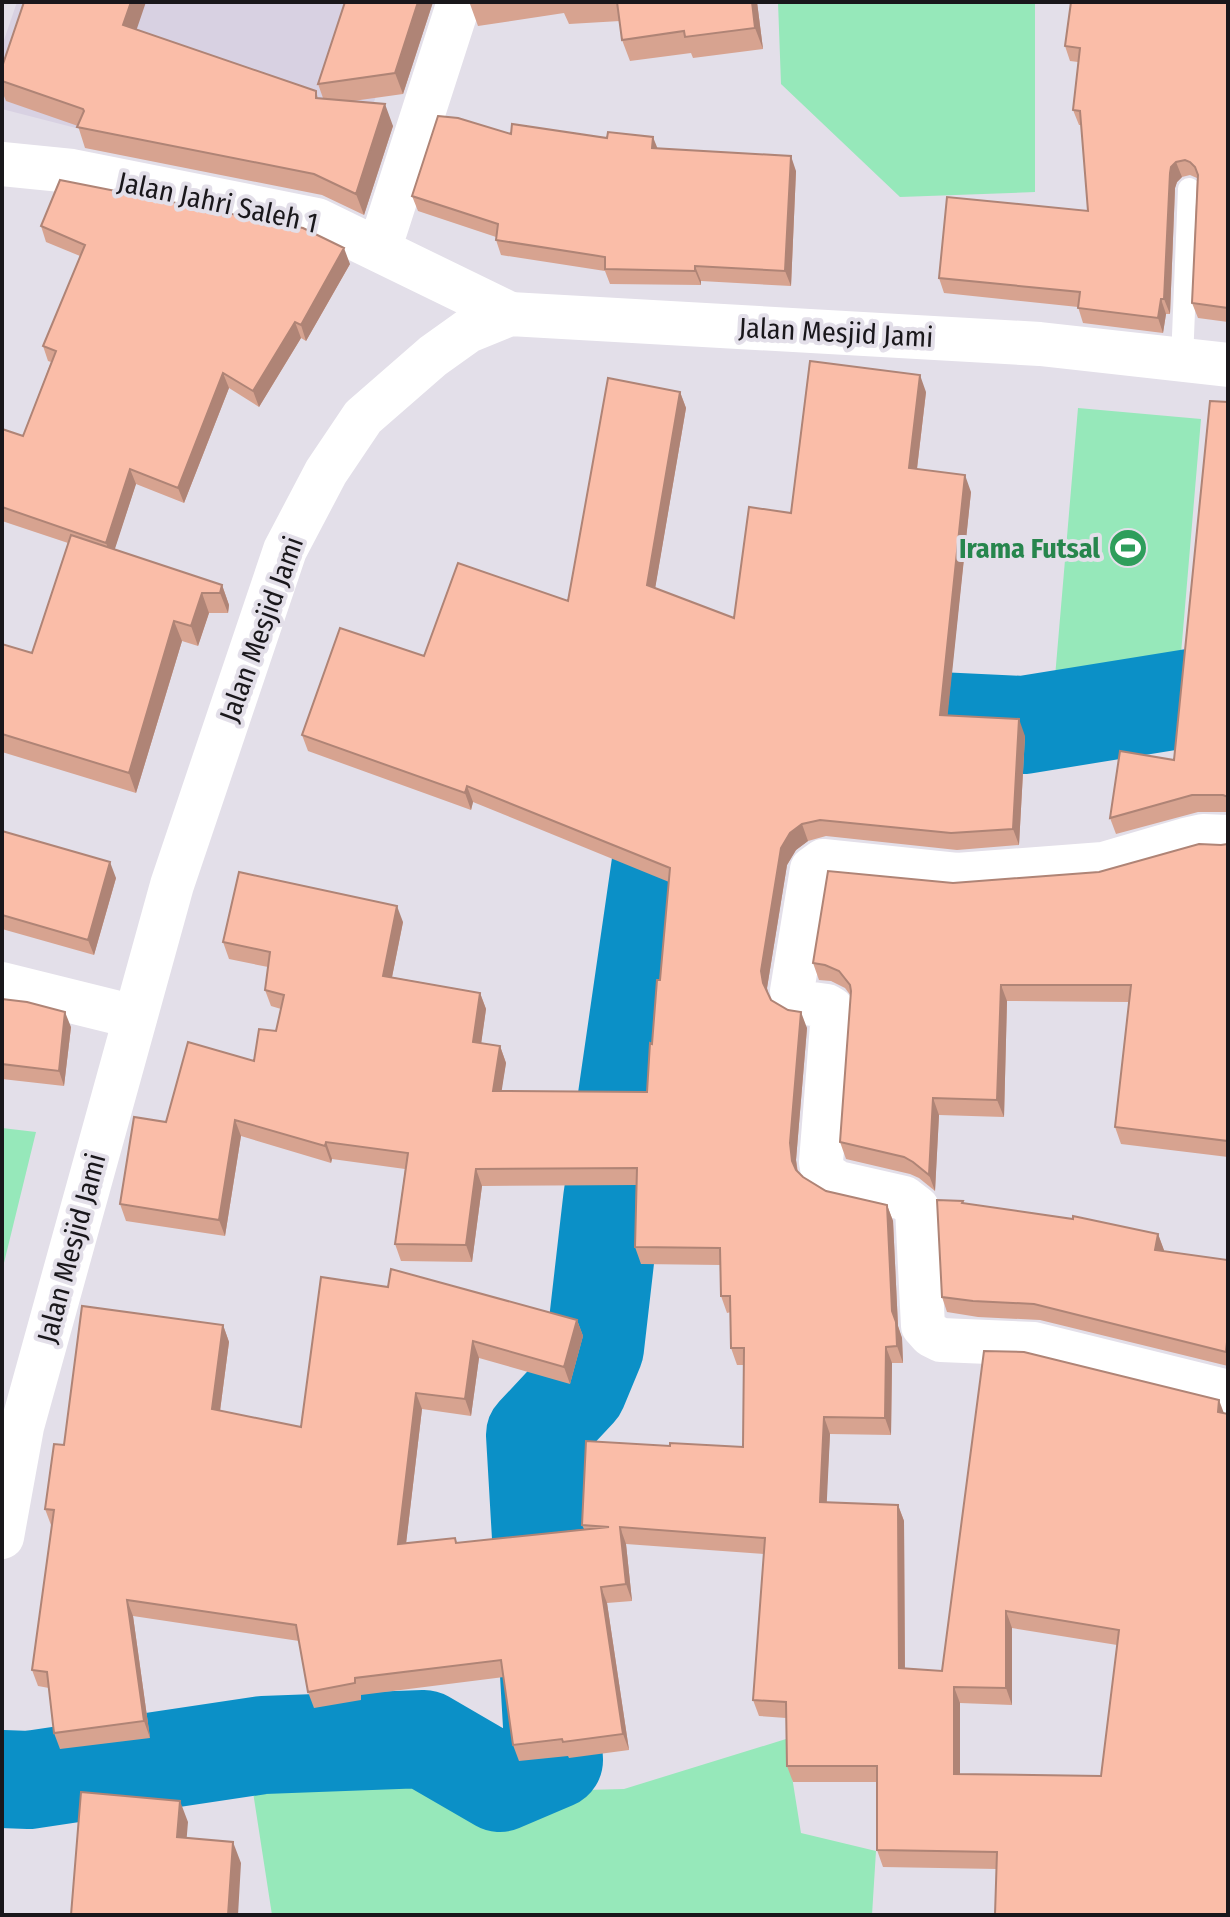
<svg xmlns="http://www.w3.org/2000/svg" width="1230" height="1917" viewBox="0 0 1230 1917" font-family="'Fira Sans Condensed',sans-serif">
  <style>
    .built { fill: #d8d1e2 }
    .green { fill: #96e8ba }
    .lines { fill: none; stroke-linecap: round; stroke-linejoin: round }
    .river { stroke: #0b90c7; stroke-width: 98 }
    .lane { stroke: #fff; stroke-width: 22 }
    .street { stroke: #fff; stroke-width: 44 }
    .secondary { stroke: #fff; stroke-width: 44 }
    .wall { fill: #d7a390; fill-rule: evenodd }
    .shaded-wall { fill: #af8476 }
    .building { fill: #fabda8; stroke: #af8476; stroke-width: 2; fill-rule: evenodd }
    .labels { text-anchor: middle; stroke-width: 8; stroke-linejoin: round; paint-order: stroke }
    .street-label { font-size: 28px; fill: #19171b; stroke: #e3dfe9 }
    .leisure-label { font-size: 28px; font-weight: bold; fill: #27864d; stroke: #e3dfe9; text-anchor: end }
  </style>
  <rect width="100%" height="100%" fill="#e3dfe9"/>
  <!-- built -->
  <path class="built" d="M17,2H409L341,196L2,109V46Z"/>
  <!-- green -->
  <path class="green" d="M778,2H1035V192L900,197L781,84Z
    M1078,408L1201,419L1178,689L1055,677Z
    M2,1128L36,1132L2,1271Z
    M786,1739L801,1833L876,1851L872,1915H272L253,1792L453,1755L504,1792L624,1789Z"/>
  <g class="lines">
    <!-- river -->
    <path class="river" d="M886,713L895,719L1023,725L1228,692
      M2,1779L29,1780L263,1745L424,1739L500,1783L554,1760L535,1435L578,1389L595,1348L612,1200L678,744"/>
    <!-- lane -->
    <path class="lane" d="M1182,360L1189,189"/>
    <!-- street -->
    <path class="street" d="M2,164L72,171L317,220L510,314
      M379,250L459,2
      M1228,837L1203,836L1185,840L1103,864L957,875L823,861L812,869L792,991L795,999L798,1002L827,1006L832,1009L833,1013L821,1162L823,1173L838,1183L904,1198L917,1208L923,1326L931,1335L941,1340L1034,1344L1228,1392
      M2,984L135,1017"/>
    <!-- secondary -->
    <path class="secondary" d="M2,1537L22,1427L172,885L285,550L326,472L363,417L433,356L468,331L510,314L1040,344L1228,365"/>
  </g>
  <!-- wall -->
  <path class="wall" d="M433,2L403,94L353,101L393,126L364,215L322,195L85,148L78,126L6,101L2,91V67L136,30L316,91L318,98H323L318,84Z
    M471,2H757L763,49L693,58L691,53L630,61L622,40L620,21L569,24L564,13L478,26L470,4Z
    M1228,2V322L1198,318L1192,303L1197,178L1190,175L1182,177L1177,182L1175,188L1170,314H1166L1163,333L1083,323L1078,307L944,293L939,278L1088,211L1081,125H1079L1073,110L1078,62L1070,61L1065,46Z
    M511,134L658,149L796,171L791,286L701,281V285L610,284L605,271L501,255L496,240V237L418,211L412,196Z
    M41,226L350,264L306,341L301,338L259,407L229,388L184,503L136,484L114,550L222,585L229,605L228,613H209L198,646L182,641L136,793L2,752V644L32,653L68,543L2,521V429L23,436L51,362L48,361L43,346L80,256L46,242Z
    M680,392L686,408L655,588L734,618L791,513L926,392L917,469L971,492L947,715L1025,736L1019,845L957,850L826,836L808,841L796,850L787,865L767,988L768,994L771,1000L807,1028L796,1160L798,1172L803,1177L826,1191L887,1205L893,1221L898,1326L902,1338L903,1363H892L891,1435L830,1434L826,1503L898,1505L904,1521L905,1668L942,1671L1024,1352L1228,1915L997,1869L883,1867L877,1850V1782H793L787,1766L786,1718L759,1716L753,1700L764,1554L626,1544L632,1601L607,1603L629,1750L569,1758L568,1756L519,1761L513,1745L504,1677L361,1695V1700L314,1708L308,1692L299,1641L133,1616L150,1738L60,1749L54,1733L49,1688L38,1686L32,1670L52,1526L51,1525L45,1509L64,1445L223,1325L229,1342L220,1411L301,1427L321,1277L577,1320L583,1336L570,1384L479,1358L471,1416L422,1409L406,1543L455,1538L457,1543L584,1529L582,1525L670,1446L743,1447L744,1365H737L731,1348V1312L727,1313L721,1296V1265L641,1264L635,1247L636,1185L482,1186L472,1262L401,1261L395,1244L405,1169L332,1159L331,1163L241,1136L225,1236L126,1221L120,1204L166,1122L254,1061L276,1031L281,1009L271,1006L265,990L268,967L229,959L223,942L403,922L392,977L480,993L486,1009L481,1043L500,1046L506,1063L501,1091L647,1092L660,980L669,882L473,802L471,810L308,751L302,735L424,656L568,601ZM1012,1628L1117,1645L1101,1776L960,1774V1703L1012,1705Z
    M1228,402V812H1198L1116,834L1110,818L1174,760Z
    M2,831L116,878L94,955L2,929Z
    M1228,844V1157L1121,1144L1115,1127L1129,1002L1007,1001L1004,1117L939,1115L935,1191L919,1178L910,1174L846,1159L840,1142L851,996L845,988L831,981L819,980L813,963L953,883L1099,872Z
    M2,999L71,1027L64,1086L2,1079Z
    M963,1201L964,1204L1158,1234L1164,1251L1228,1260V1366L1040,1320L978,1317L947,1312L942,1297Z"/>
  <!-- shaded-wall -->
  <path class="shaded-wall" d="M131,2H146L131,46L123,25Z
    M418,2H433L403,94L395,73Z
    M752,2H757L763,49L755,28Z
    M385,104L393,126L364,215L356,194Z
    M653,137L659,152L652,148Z
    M791,156L796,171L791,286L785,271Z
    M1176,162L1182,177L1177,182L1175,188L1170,314L1164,299L1170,173L1171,167Z
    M344,248L350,264L306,341L301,325Z
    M695,266L701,281V285L695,271Z
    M1161,299L1166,314L1163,333L1158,318Z
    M295,322L301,338L259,407L253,391Z
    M223,373L229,388L184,503L178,488Z
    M920,375L926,392L915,485L909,468Z
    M680,392L686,408L653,601L647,585Z
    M130,469L136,484L112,558L106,543Z
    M965,475L971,492L946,731L940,715Z
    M222,585L229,605L228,613L220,593Z
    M202,593L209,613L198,646L191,626Z
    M174,621L182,641L136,793L129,773Z
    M1019,719L1025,736L1019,845L1013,829Z
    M467,786L473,802L471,810L465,793Z
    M802,824L808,841L796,850L787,865L767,988L769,1000L763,983L761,971L781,848L790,833Z
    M110,862L116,878L94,955L88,940Z
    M397,906L403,922L389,992L383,976Z
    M1001,985L1007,1001L1004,1117L997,1100Z
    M480,993L486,1009L479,1059L473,1042Z
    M65,1012L71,1027L64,1086L59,1071Z
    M801,1012L807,1028L796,1160L798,1177L792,1161L790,1143Z
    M500,1046L506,1063L499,1108L493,1091Z
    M933,1098L939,1115L935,1191L929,1175Z
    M235,1120L241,1136L225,1236L219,1220Z
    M326,1142L332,1159L331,1163L325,1146Z
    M476,1169L482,1186L472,1262L466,1245Z
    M887,1205L893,1221L898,1326L902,1338L903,1363L897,1346L892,1311Z
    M1158,1234L1164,1250L1161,1265L1155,1250Z
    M577,1320L583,1336L570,1384L564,1367Z
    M223,1325L229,1342L218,1426L212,1409Z
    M473,1341L479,1358L471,1416L465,1399Z
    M886,1347L892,1363L891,1435L885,1418Z
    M416,1393L422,1409L404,1561L398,1544Z
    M1219,1400L1225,1416L1218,1412Z
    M824,1417L830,1434L826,1519L820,1502Z
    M898,1505L904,1521L905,1685L899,1668Z
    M620,1527L626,1544L632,1601L626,1584Z
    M601,1587L607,1603L629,1750L623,1734Z
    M127,1600L133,1616L150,1738L144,1721Z
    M1006,1611L1012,1628V1705L1006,1688Z
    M954,1687L960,1703V1790L954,1774Z
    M180,1801L188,1822L185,1858L177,1837Z
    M233,1842L241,1863L238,1915H228Z"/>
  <!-- building -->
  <path class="building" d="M24,2H131L123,25L316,91V98L385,104L356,194L314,174L77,127L84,111L83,109L2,81V67Z
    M345,2H418L395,73L318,84Z
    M617,2H752L755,28L685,37L684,31L622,40Z
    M1071,2H1228V308L1192,303L1198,175L1195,167L1190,162L1185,160L1176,162L1171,167L1170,173L1164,299H1161L1158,318L1078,308L1080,292L939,278L947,197L1088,211L1080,111L1073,110L1080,48L1065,46Z
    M438,116L458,118L511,134L512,124L607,138L608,132L653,137L652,148L791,156L785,271L695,266V271L605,269V257L496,240L498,224L412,196Z
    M60,180L303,228L344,248L301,325L295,322L253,391L223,373L178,488L130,469L106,543L2,507V429L23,436L56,351L43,346L85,245L41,226Z
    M810,361L920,375L909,468L965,475L940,715L1019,719L1013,829L951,833L820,820L802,824L790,833L781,848L761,971L763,983L771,1000L788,1010L801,1012L790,1143L792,1161L796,1170L803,1177L826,1191L887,1205L892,1311L896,1322L897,1346L886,1347L885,1418L824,1417L820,1502L898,1505L899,1668L942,1671L984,1351L1024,1352L1219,1400L1218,1412L1228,1414V1915H995L997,1852L877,1850V1766H787L786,1702L753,1700L765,1538L620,1527L626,1584L601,1587L623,1734L563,1742L562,1739L513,1745L501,1660L355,1678V1683L308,1692L296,1625L127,1600L144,1721L54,1733L47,1672L32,1670L54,1510L45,1509L54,1444L64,1445L82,1306L223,1325L212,1409L301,1427L321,1277L388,1287L391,1269L577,1320L564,1367L473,1341L465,1399L416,1393L398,1544L455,1538L456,1543L609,1527L582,1525L586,1441L670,1446V1443L743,1447L744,1348H731L730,1296H721L720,1248L635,1247L637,1168L476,1169L466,1245L395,1244L408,1153L326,1142L325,1146L235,1120L219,1220L120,1204L134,1117L166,1122L188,1042L254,1061L259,1029L276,1031L284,995L265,990L270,952L223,942L239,872L397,906L383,976L480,993L473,1042L500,1046L493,1091L647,1092L650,1043L652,1044L657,980H660L670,868L467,786L465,793L302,735L340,628L424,656L458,563L568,601L608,378L680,392L647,585L734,618L749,507L791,513ZM1006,1611L1119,1630L1101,1776L954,1774V1687L1006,1688Z
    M1210,401L1228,402V797L1223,795H1192L1110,818L1120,751L1174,760Z
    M71,535L222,585L220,593H202L191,626L174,621L129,773L2,734V644L32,653Z
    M2,831L110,862L88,940L2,915Z
    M1199,844L1221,845L1228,844V1141L1115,1127L1131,985H1001L997,1100L933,1098L929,1175L913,1162L904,1157L840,1142L851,991L850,985L839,971L825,965L813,963L828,871L953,883L1099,872Z
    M2,999L27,1002L65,1012L59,1071L2,1064Z
    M937,1200L963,1201L962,1203L1073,1219V1216L1158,1234L1155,1250L1228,1260V1332L1226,1352L1034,1304L973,1301L942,1297Z
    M81,1792L180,1801L177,1837L233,1842L228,1915H71Z"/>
  <!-- icons -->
  <defs>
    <symbol id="stadium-disc" viewBox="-11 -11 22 22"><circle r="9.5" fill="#2e9e5b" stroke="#e3dfe9"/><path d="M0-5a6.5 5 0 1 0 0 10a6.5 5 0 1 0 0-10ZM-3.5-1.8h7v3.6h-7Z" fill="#fff"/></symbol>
  </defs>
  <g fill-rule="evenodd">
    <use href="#stadium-disc" x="1106" y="526" width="44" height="44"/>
  </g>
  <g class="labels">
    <!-- street labels -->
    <g class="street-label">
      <text transform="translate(218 202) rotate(12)" y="10">Jalan Jahri Saleh 1</text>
      <text transform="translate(836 332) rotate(3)" y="10">Jalan Mesjid Jami</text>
      <text transform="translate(261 629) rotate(-70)" y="10">Jalan Mesjid Jami</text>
      <text transform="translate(71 1248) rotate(-75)" y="10">Jalan Mesjid Jami</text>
    </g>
    <!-- leisure labels -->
    <g class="leisure-label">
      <text x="1100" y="558">Irama Futsal</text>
    </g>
  </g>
  <!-- border -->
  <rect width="1230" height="1917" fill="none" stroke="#19171b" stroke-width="8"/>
</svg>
